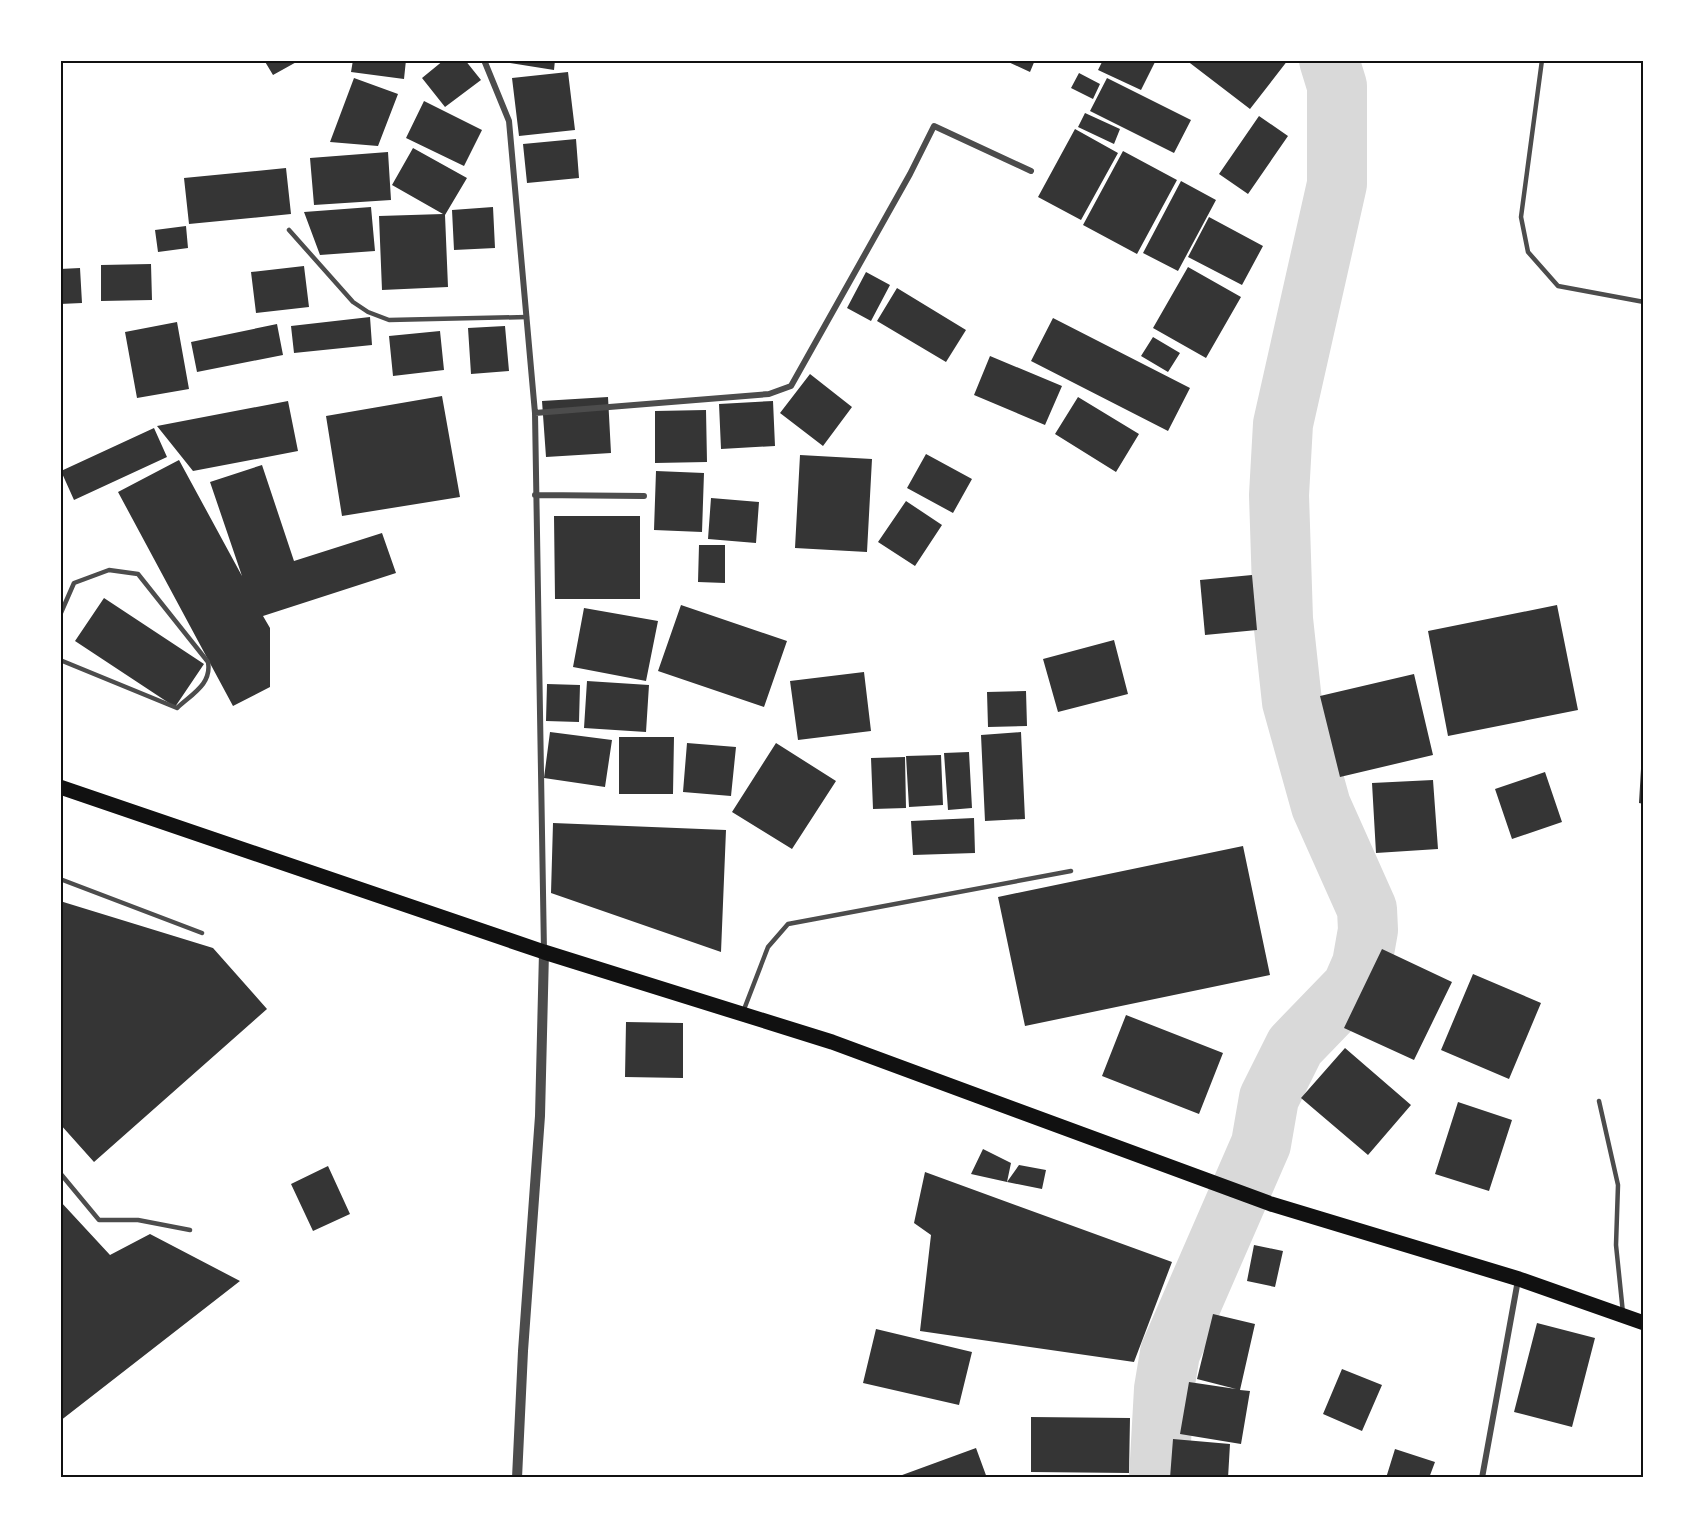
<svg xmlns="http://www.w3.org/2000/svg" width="1704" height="1538" viewBox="0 0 1704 1538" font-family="Mulish,sans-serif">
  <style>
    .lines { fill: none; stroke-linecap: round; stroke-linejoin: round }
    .river { stroke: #d9d9d9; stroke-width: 60 }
    .building { fill: #353535 }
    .service { stroke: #4c4c4c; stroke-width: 4.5 }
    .minor { stroke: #4c4c4c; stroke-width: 6 }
    .tertiary { stroke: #4c4c4c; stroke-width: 10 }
    .primary { stroke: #111; stroke-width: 15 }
    .neatline { fill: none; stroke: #111; stroke-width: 2 }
  </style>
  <rect width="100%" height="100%" fill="#fff"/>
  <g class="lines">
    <!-- river -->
    <path class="river" d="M1159,1478L1164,1389L1170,1353L1261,1144L1269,1098L1295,1046L1352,987L1362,964L1368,930L1367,909L1321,806L1292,702L1283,619L1279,495L1283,424L1337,184V86L1329,60"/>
  </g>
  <!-- building -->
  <path class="building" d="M264,60H300L273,75Z
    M353,60H406L404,79L351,72Z
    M444,60H465L481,80L445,107L422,78Z
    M511,60H555L554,70L510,63Z
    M1004,60H1035L1030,72Z
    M1103,60H1156L1141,90L1098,70Z
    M1186,60H1288L1250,109Z
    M568,72L575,130L519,136L512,78Z
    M1079,73L1100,84L1093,99L1071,88Z
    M354,78L398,94L378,146L330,142Z
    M1107,78L1191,120L1174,153L1090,111Z
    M424,101L482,130L464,166L406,138Z
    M1085,113L1120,129L1114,144L1078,127Z
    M1259,116L1288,136L1248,194L1219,174Z
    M1075,129L1118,153L1081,220L1038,197Z
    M576,139L579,178L527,183L523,144Z
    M413,148L467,178L445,215L448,287L382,290L379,216L443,214L392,185Z
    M1123,151L1177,180L1137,254L1083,225Z
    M388,152L391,200L314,205L310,158Z
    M286,168L291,214L189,224L184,178Z
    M1181,181L1216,200L1178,271L1143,253Z
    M371,207L375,251L320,255L304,212Z
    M493,207L495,248L454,250L452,210Z
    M1209,217L1263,246L1242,285L1188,257Z
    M186,226L188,248L158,252L155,230Z
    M151,264L152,300L101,301V265Z
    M304,266L309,307L256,313L251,272Z
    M1188,267L1241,297L1206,358L1153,328Z
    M80,268L82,303L60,304V269Z
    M866,272L890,285L871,321L847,308Z
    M897,288L966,330L946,362L877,321Z
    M370,317L372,345L294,353L291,326Z
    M1053,318L1190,388L1168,431L1031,361Z
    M177,322L189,389L137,398L125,332Z
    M277,324L283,355L197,372L191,342Z
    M505,326L509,371L471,374L468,328Z
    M440,331L444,370L393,376L389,336Z
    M1153,337L1180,353L1168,372L1141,356Z
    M990,356L1062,386L1045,425L974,395Z
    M810,374L852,407L823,446L780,413Z
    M442,396L460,497L342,516L326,416Z
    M608,397L611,453L546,457L542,401Z
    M1078,397L1139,434L1116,472L1055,434Z
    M288,401L298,451L193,471L157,426Z
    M773,401L775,446L721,449L719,404Z
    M706,410L707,462L655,463V411Z
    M154,428L167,457L74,500L61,471Z
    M926,454L972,479L953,513L907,488Z
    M800,455L872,459L867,552L795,548Z
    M179,460L242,576L210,482L262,465L294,561L382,533L396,573L263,616L270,628V687L233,706L118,492Z
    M656,471L704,473L702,532L654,530Z
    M711,498L759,502L756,543L708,539Z
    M906,501L942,525L915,566L878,542Z
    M554,516H640V599H555Z
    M699,545H725V583L698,582Z
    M1252,575L1257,630L1205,635L1200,580Z
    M104,598L204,664L175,707L75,641Z
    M681,605L787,641L764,707L658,671Z
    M1557,605L1578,710L1448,736L1428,631Z
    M584,608L658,621L646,681L573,667Z
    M1114,640L1128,694L1058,712L1043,659Z
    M864,672L871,731L798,740L790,681Z
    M1414,674L1433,755L1340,777L1320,696Z
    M587,681L649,685L646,732L584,728Z
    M547,684L580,685L579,722L546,721Z
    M1026,691L1027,726L988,727L987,692Z
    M550,732L612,740L605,787L544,778Z
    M1021,732L1025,819L985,821L981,735Z
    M619,737H674L673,794H619Z
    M687,743L736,747L731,796L683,792Z
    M776,743L836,781L792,849L732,812Z
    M969,752L972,808L948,810L944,753Z
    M1642,752H1644V804L1639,803Z
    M941,755L943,805L909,807L906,756Z
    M905,757L906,808L873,809L871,758Z
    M1545,772L1562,822L1512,839L1495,789Z
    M1433,780L1438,849L1376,853L1372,783Z
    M974,818L975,853L913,855L911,821Z
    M553,823L726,830L721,952L551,893Z
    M1243,846L1270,975L1025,1026L998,897Z
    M60,901L213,948L267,1009L94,1162L60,1124Z
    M1382,949L1452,982L1414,1060L1344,1028Z
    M1473,974L1541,1003L1509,1079L1441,1050Z
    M1126,1015L1223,1053L1199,1114L1102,1076Z
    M626,1022L683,1023V1078L625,1077Z
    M1345,1048L1411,1105L1368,1155L1301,1098Z
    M1458,1102L1512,1120L1489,1191L1435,1174Z
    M983,1149L1011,1163L1007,1182L971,1174Z
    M1019,1165L1046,1170L1042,1189L1007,1182Z
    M328,1166L350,1214L313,1231L291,1184Z
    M925,1172L1172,1262L1134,1362L920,1331L931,1235L914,1223Z
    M60,1201L110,1255L150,1234L240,1281L60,1421Z
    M1254,1245L1283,1251L1275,1287L1247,1281Z
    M1213,1314L1255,1324L1240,1390L1250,1391L1241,1444L1180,1434L1189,1382L1236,1389L1197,1379Z
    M1537,1323L1595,1338L1572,1427L1514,1412Z
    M876,1329L972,1352L959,1405L863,1383Z
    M1342,1369L1382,1385L1362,1431L1323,1414Z
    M1031,1417L1130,1418L1129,1473L1031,1472Z
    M1173,1439L1230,1444L1228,1478H1170Z
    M976,1448L987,1478H894Z
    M1395,1449L1435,1462L1429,1478H1386Z"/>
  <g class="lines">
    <!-- service -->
    <path class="service" d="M1542,60L1521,217L1528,252L1558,286L1644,302
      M289,230L353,302L368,312L389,320L527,317
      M60,615L74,583L109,570L138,574L208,662C212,684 192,694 177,708L60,660
      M60,879L202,933
      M743,1012L768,947L788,924L1071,871
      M1599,1101L1618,1185L1616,1245L1623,1313
      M60,1173L99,1220H138L190,1230"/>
    <!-- minor -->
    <path class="minor" d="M484,60L509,121L535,413L544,952
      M535,413L769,394L791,386L910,174L934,126L1031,171
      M535,495L644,496
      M1482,1478L1518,1280"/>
    <!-- tertiary -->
    <path class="tertiary" d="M517,1478L523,1351L540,1116L544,952"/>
    <!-- primary -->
    <path class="primary" d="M60,787L544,952L832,1042L1271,1204L1519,1279L1644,1323"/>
  </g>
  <!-- border -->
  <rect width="1704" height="1538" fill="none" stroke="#ffffff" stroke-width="123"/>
  <rect x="62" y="62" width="1580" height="1414" class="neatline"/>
</svg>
